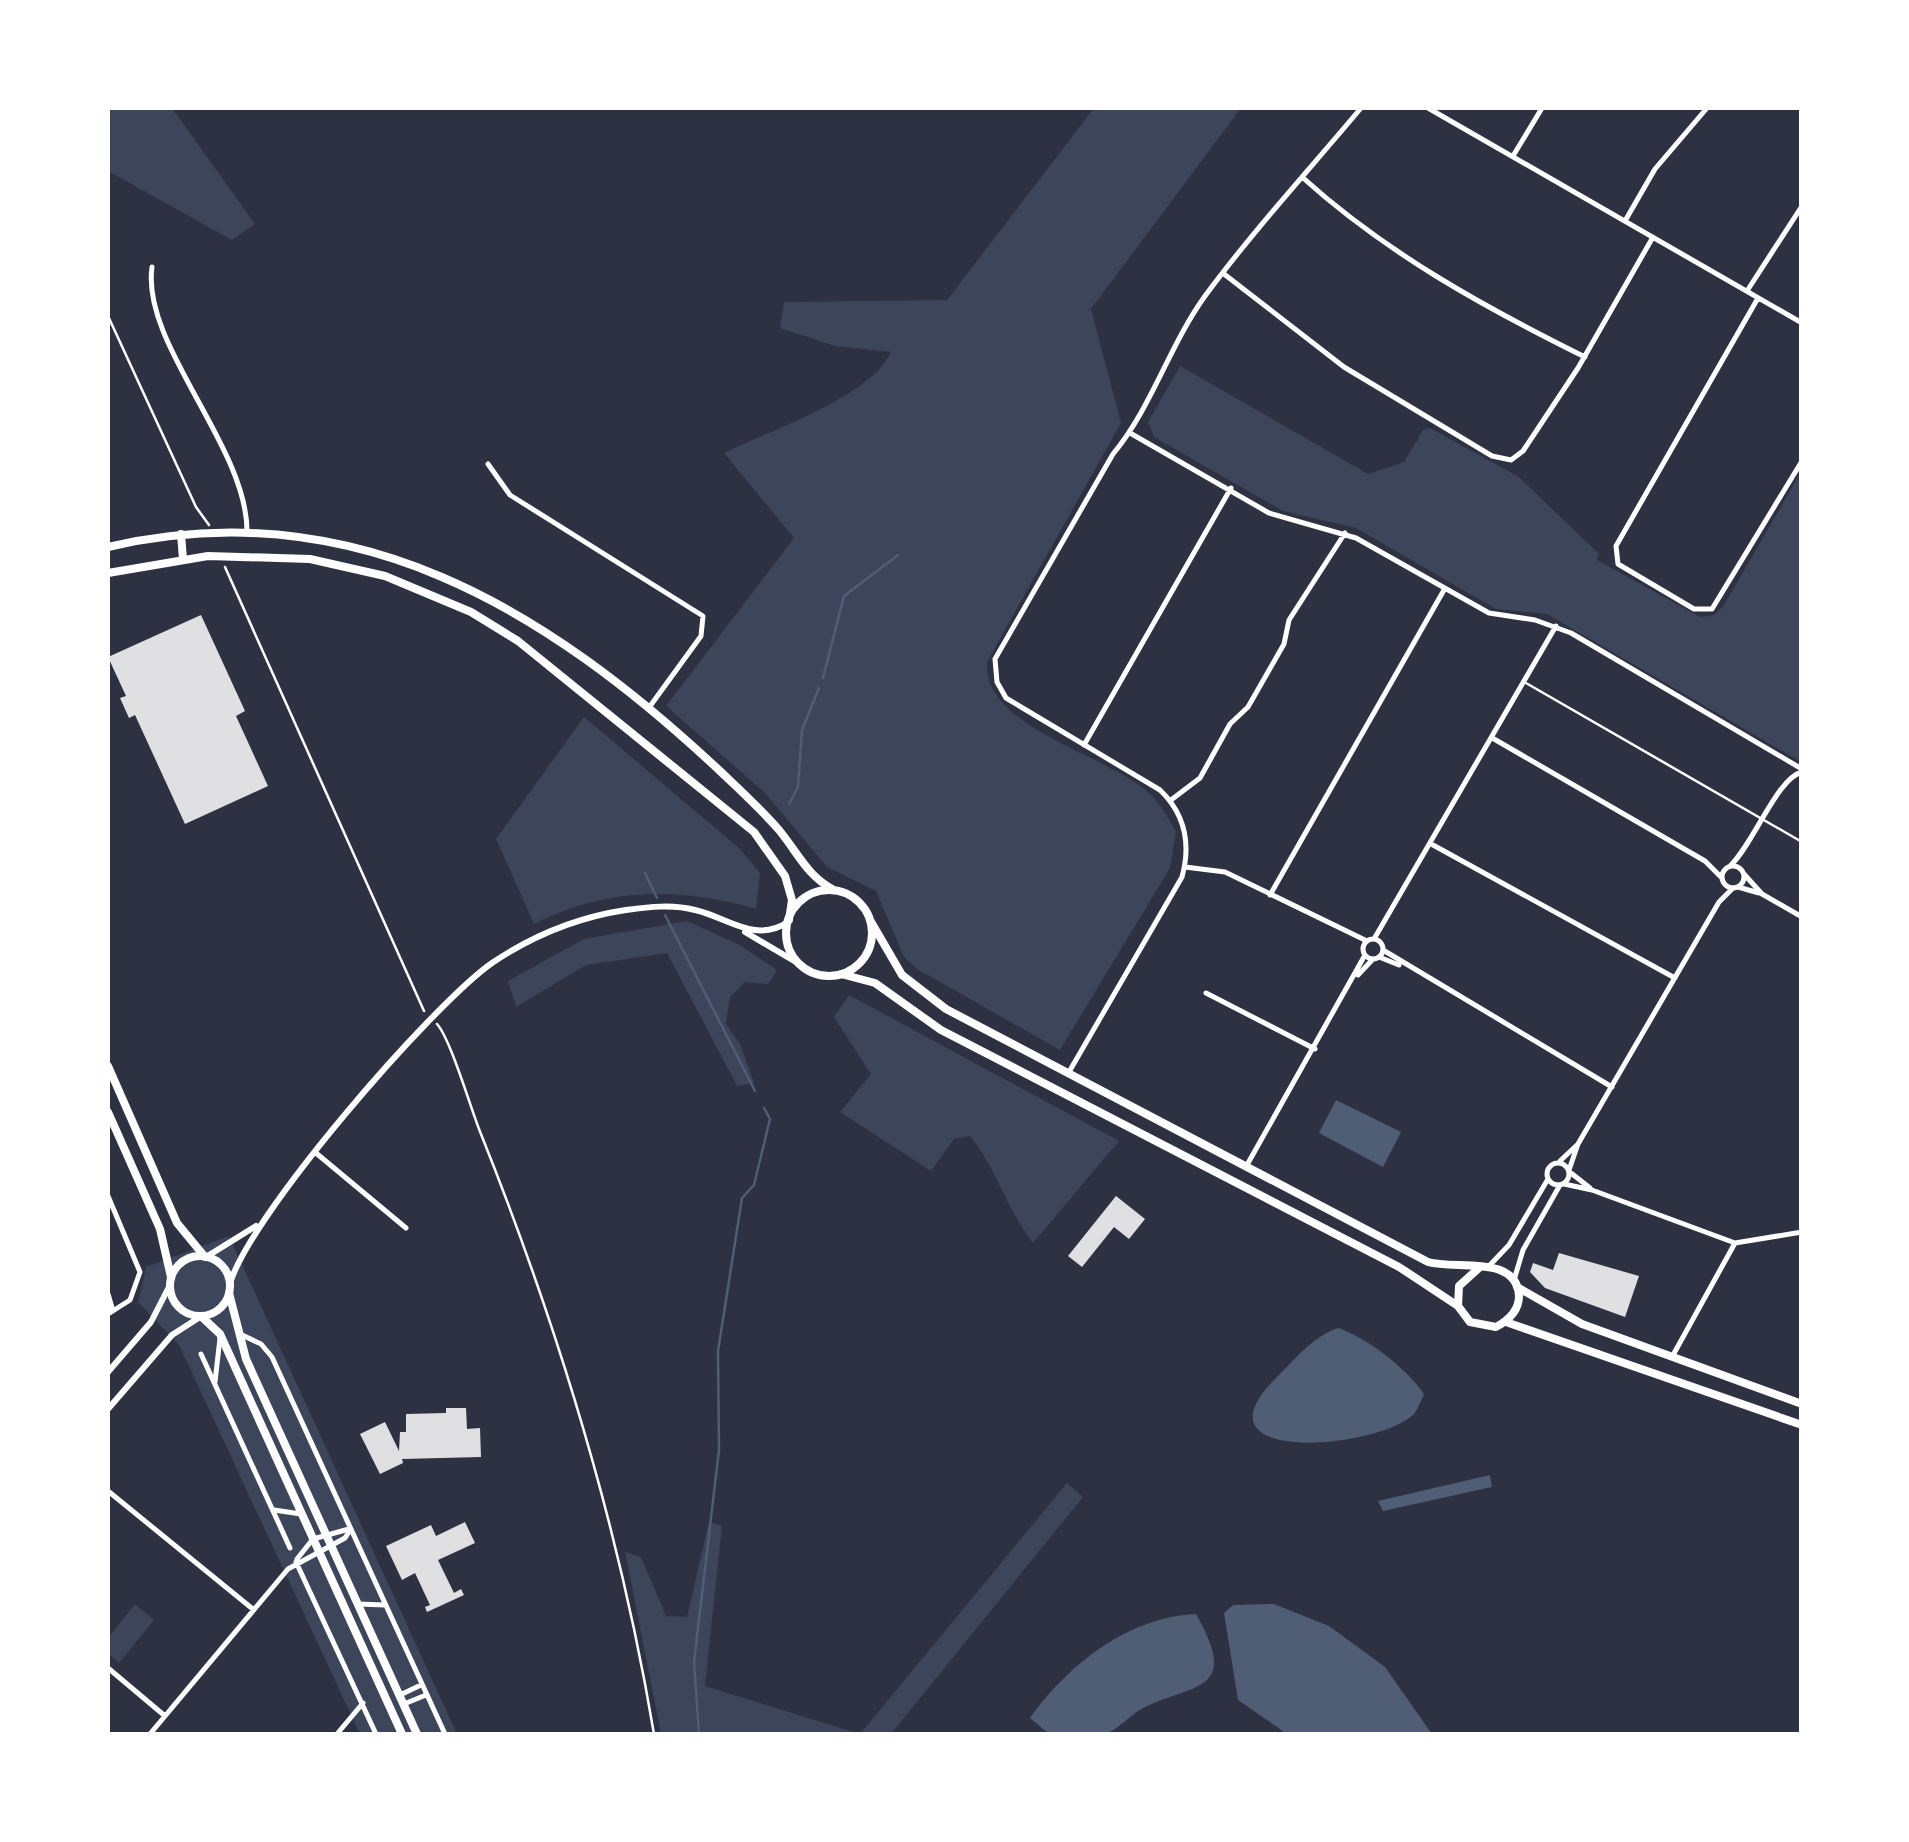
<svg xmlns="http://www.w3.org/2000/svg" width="1909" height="1842" viewBox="0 0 1909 1842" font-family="'DM Sans',sans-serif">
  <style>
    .green { fill: #3c4559 }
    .water { fill: #4f5d75 }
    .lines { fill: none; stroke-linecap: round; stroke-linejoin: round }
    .stream { stroke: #4f5d75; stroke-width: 2.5 }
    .building { fill: #e0e0e3 }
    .path { stroke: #fff; stroke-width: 2.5 }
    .service { stroke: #fff; stroke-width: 2.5 }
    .minor { stroke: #fff; stroke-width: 5 }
    .tertiary { stroke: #fff; stroke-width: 6 }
    .secondary { stroke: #fff; stroke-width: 8 }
  </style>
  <rect width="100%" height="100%" fill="#2d3142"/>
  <!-- green -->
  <path class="green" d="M108,108H172L255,224L232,240L108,171Z
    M1094,108H1241L1091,309L1121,423L987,662C982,728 1109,755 1149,793C1160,803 1169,819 1176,832L1170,868L1060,1050L917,969L904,957L876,891L827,867L765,793L666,706L794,538L724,453C768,431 871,397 891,352L835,346L780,328L784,302L947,300Z
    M1180,366L1368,474L1404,462L1423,430L1430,428L1519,477L1599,554L1597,560L1700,617L1714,615L1724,605L1801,472V762L1547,614L1496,609L1356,528L1283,511L1154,437L1148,422Z
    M584,717L740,849L760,873L756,909C679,887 607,887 534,924L496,839Z
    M687,921L740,945L777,970L768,984L745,982L730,997L726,1024L740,1044L754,1083L737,1086L667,953L586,965L516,1007L508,981L584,939Z
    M849,995L1119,1141L1033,1243C1006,1209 997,1169 970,1136L954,1139L931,1171L840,1112L871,1074L834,1017Z
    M229,1236L457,1734H360L179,1345L138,1302L146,1267Z
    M1067,1483L1083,1497L891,1734H661L625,1552L641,1557L666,1616L687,1617L709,1522L722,1526L705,1686L860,1734Z
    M135,1604L154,1620L119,1663L108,1653V1638Z"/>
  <!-- water -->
  <path class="water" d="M1336,1100L1401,1132L1383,1167L1319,1133Z
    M1338,1328C1369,1339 1405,1367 1424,1394C1421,1400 1418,1410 1413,1415C1374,1450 1184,1466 1279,1375C1297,1357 1314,1336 1338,1328Z
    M1490,1475L1492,1487L1383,1511L1378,1501Z
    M1274,1604L1329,1626L1385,1667L1432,1734H1287L1238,1700L1224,1613L1233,1605Z
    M1196,1614C1241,1693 1194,1683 1143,1708C1130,1715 1117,1731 1104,1734C1088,1739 1065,1735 1049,1734L1030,1718C1069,1664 1128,1617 1196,1614Z"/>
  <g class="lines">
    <!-- stream -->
    <path class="stream" d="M823,678L844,596L898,555
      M789,804L798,787L802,730L819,688
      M645,873L657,898
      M665,915L755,1091
      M699,1734L694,1662L719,1450L718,1351L742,1198L754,1185L770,1119L764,1108"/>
  </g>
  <!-- building -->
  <path class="building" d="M201,615L245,711L236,716L268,786L185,824L135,715L129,718L120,698L126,696L108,657Z
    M1116,1196L1145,1219L1129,1239L1114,1227L1082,1267L1068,1256Z
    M1559,1253L1639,1276L1625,1317L1545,1288L1530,1272L1533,1263L1553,1270Z
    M446,1408H466L467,1429L480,1428L481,1457L402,1459L403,1463L380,1474L360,1434L385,1422L399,1451L400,1432H406V1414L446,1413Z
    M465,1522L475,1543L438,1560L454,1593L461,1589L464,1595L427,1612L425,1607L430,1605L415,1573L402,1580L386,1546L431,1525L436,1536Z"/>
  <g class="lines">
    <!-- path -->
    <path class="path" d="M108,316L196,507L209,525
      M225,567L424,1011
      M437,1024C450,1038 470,1106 479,1129C558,1326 619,1525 654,1734"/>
    <!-- service -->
    <path class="service" d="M1526,683L1802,842"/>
    <!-- minor -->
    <path class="minor" d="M1428,108L1802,323
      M1513,156L1542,108
      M1302,177C1386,253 1484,307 1585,357
      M1625,221L1655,169L1707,108
      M152,267C141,344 247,446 247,531
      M1224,274L1344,367L1492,456L1511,460L1523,451L1578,368L1653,237
      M1747,291L1802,206
      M1758,298L1616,546L1618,564L1694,609H1712L1802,461
      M1130,433L1269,513L1356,538L1489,613L1535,620L1571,633L1802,769
      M488,464L510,495L703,616L701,636L648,709
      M1494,739L1705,861L1722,878
      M1084,745L1231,488
      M1171,800L1200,778L1230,724L1248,707L1284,644L1289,620L1345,533
      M1433,845L1675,978
      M1722 877a11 11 0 1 1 22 0a11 11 0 1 1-22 0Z
      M1730,866C1753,845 1777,778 1802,772
      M1185,867L1225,872L1367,941
      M1744,874L1762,894L1802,917
      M1738,887L1759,893
      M1270,895L1444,590
      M1363 949a10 10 0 1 1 20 0a10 10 0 1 1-20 0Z
      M1374,939L1556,626
      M1383,950L1612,1087
      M1379,957L1399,965
      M1358,975L1373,959
      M1206,993L1315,1049
      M1069,1072L1182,877C1191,844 1185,814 1160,790L1006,698L997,682L995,659L1113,454C1152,407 1169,346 1205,296C1253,231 1309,170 1361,108
      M316,1153L406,1228
      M1560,1161L1577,1145
      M1547 1174a11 11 0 1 1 22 0a11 11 0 1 1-22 0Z
      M1247,1165L1365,955
      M1569,1170L1578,1144L1719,902L1733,888
      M1571,1173L1590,1188
      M1564,1184L1592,1190L1735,1243L1802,1232
      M108,1196L140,1272L130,1300L108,1314
      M1489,1266L1509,1245L1548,1179
      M1514,1280L1523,1250L1560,1185
      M108,1294L113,1311
      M242,1335L261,1344L272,1357L445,1734
      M201,1354L290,1548
      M1672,1357L1735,1243
      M215,1382L220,1338
      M108,1491L254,1610
      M274,1510L301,1514
      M297,1559L313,1539L349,1529
      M296,1562L376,1734
      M358,1604L385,1605
      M108,1668L165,1716
      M400,1695L421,1685
      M404,1704L426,1695
      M150,1734L288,1569L345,1538L350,1530
      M337,1734L363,1703"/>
    <!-- tertiary -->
    <path class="tertiary" d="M745,932L796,962
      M206,1257L256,1226
      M229,1287C245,1220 432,1005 492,963C532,936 579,917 626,910C649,907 672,904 695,910C727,917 755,944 788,922
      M108,1372L151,1322L170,1285
      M108,1409L172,1335L200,1317"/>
    <!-- secondary -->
    <path class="secondary" d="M181,534L183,559
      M108,547C353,490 546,608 720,771C740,790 761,809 779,830C798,853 807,876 834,890
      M108,573L208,556L310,559L385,576L471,612L518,641L754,832L785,876L792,900L789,920
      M786 933a43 43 0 1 1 86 0a43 43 0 1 1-86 0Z
      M870,920L902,975L946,1009L1428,1262C1456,1270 1517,1254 1519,1296C1519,1311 1509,1320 1496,1327L1470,1322L1458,1306L1459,1286L1480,1267
      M841,974L875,983L941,1030L1399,1267L1458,1306
      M108,1066L177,1223L205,1257
      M108,1112L160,1229L171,1277
      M170 1286a30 30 0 1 1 60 0a30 30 0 1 1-60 0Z
      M1517,1287L1582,1324L1802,1404
      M229,1293L246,1359L417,1734
      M202,1317L220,1334L402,1734
      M1506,1322L1802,1425"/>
  </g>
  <!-- border -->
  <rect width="1909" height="1842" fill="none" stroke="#ffffff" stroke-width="220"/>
</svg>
